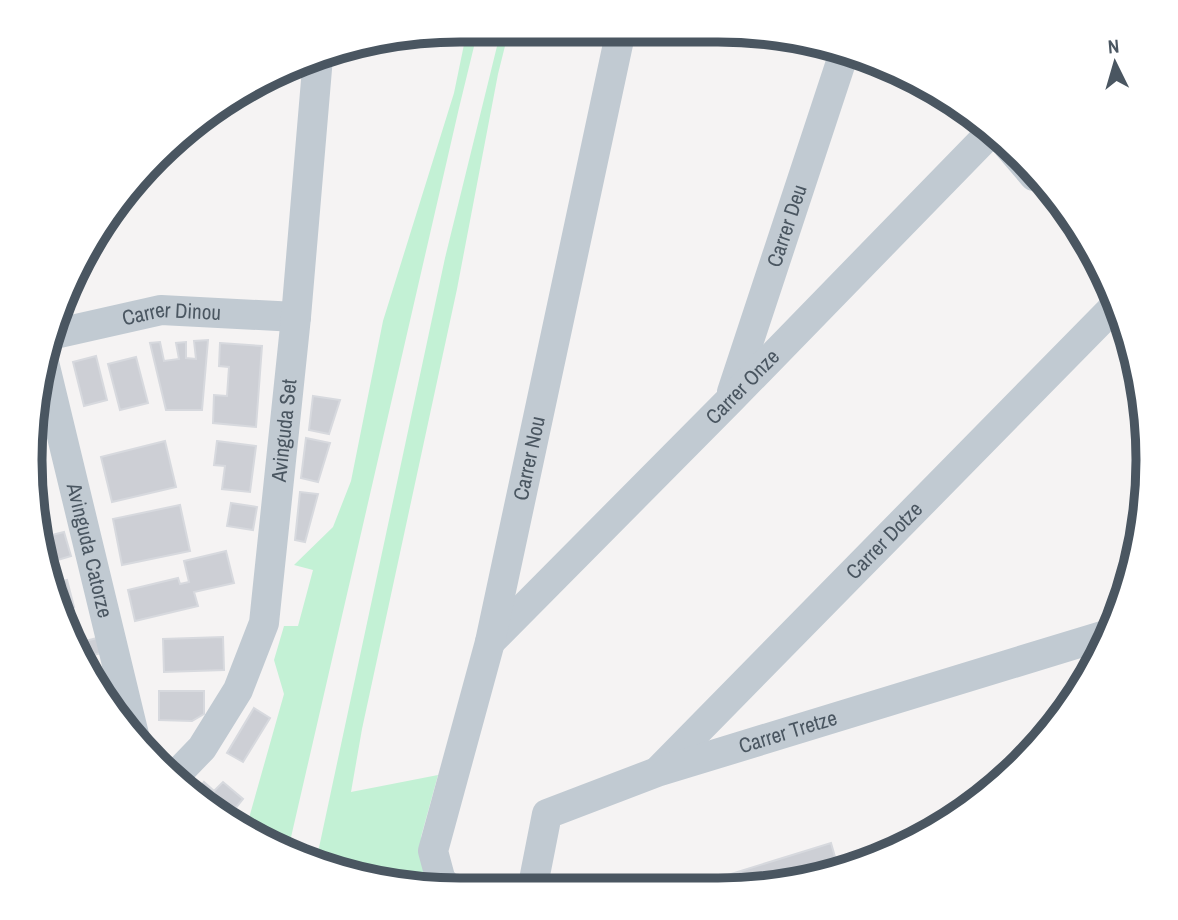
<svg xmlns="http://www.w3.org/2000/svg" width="1178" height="920" viewBox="0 0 1178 920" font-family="'Archivo Narrow',sans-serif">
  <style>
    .green { fill: #c3f1d5 }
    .building { fill: #cdcfd5; stroke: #d7d9de; stroke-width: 2 }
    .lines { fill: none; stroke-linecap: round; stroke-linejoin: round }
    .minor { stroke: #c1cad2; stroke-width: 30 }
    .labels { text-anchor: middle; stroke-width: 6; stroke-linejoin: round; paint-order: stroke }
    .street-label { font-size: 21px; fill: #4a5661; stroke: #fff }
    .rim { fill: none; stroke: #4a5661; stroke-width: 9 }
  </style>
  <rect width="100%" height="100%" fill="#f5f3f3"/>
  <!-- green -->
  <path class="green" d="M467,30H478L459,108L289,846L248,829L249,818L284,694L274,660L284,626H298L313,570L294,565L333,527L351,481L383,321L454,93Z
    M501,30H509L498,74L457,289L362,729L351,792L438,775L421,837V858L430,883L376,882L317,857L445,258Z"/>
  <!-- building -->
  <path class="building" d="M208,340L202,410H166L150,343L160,342L164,361L179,359L176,343L186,342V358L196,359L194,341Z
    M220,343L262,346L256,427L213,423L214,395L227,396L229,367L219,366Z
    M96,356L107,400L84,406L73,362Z
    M136,357L148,403L120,410L108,364Z
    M313,396L340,400L329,434L309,430Z
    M306,438L330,443L318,482L301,478Z
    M165,441L176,487L112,502L101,457Z
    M217,441L256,446L250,492L222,489L225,466L214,465Z
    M300,492L318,494L305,542L295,540Z
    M231,503L257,507L253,530L227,526Z
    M180,505L190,551L122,565L113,519Z
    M64,532L71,556L44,564L46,572H45L40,538Z
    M226,551L234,583L194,592L198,606L135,621L128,590L178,578L180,584L189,582L184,561Z
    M67,580L74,607L60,610L50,584Z
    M223,637L224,670L164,672L163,639Z
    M97,638L101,653L82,658L78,643Z
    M87,661L92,681L82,663Z
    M159,691H204V714L192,721L159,720Z
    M254,708L270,718L243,762L227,753Z
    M204,782L214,791L223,782L243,799L234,810L241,816L234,823L221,818L194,794Z
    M831,843L839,871L747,889L686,888Z"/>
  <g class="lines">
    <!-- minor -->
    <g class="minor">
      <path d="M999,135L1034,176"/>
      <path id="s1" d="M50,335L161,310L296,317"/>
      <path id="s2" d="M43,358L136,743"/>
      <path id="s3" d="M732,392L845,50"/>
      <path id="s4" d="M490,642L730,400L992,131"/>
      <path id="s5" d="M660,769L1112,309"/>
      <path id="s6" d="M174,777L202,748L238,690L264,623L296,317L318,57"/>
      <path id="s7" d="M444,883L441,881L433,851L490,642L621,30"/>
      <path id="s8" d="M533,885L547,814L657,772L1102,636"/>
    </g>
  </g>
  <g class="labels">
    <!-- street labels -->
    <g class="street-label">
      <text dy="7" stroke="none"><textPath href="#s3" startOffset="175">Carrer Deu</textPath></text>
      <text dy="7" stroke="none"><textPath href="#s1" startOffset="124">Carrer Dinou</textPath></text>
      <text dy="7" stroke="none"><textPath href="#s4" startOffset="359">Carrer Onze</textPath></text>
      <text dy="7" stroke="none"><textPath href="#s6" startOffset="374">Avinguda Set</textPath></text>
      <text dy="7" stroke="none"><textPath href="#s7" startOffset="439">Carrer Nou</textPath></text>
      <text dy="7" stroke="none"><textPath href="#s5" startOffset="320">Carrer Dotze</textPath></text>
      <text dy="7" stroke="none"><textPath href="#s2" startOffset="198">Avinguda Catorze</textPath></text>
      <text dy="7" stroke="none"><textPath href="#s8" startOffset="327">Carrer Tretze</textPath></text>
    </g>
  </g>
  <!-- crop -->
  <path d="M0 0H1178V920H0ZM460 42H718A418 418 0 0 1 1136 460V460A418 418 0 0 1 718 878H460A418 418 0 0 1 42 460V460A418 418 0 0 1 460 42Z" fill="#fff" fill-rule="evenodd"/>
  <path class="rim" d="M460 42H718A418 418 0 0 1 1136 460V460A418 418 0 0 1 718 878H460A418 418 0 0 1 42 460V460A418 418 0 0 1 460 42Z"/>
  <!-- north arrow -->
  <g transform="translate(1115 63) rotate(355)" stroke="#ffffff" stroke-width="5" paint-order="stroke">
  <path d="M0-5L12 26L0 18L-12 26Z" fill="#4a5661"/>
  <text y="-10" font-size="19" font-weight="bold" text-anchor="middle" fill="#4a5661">N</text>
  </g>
</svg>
